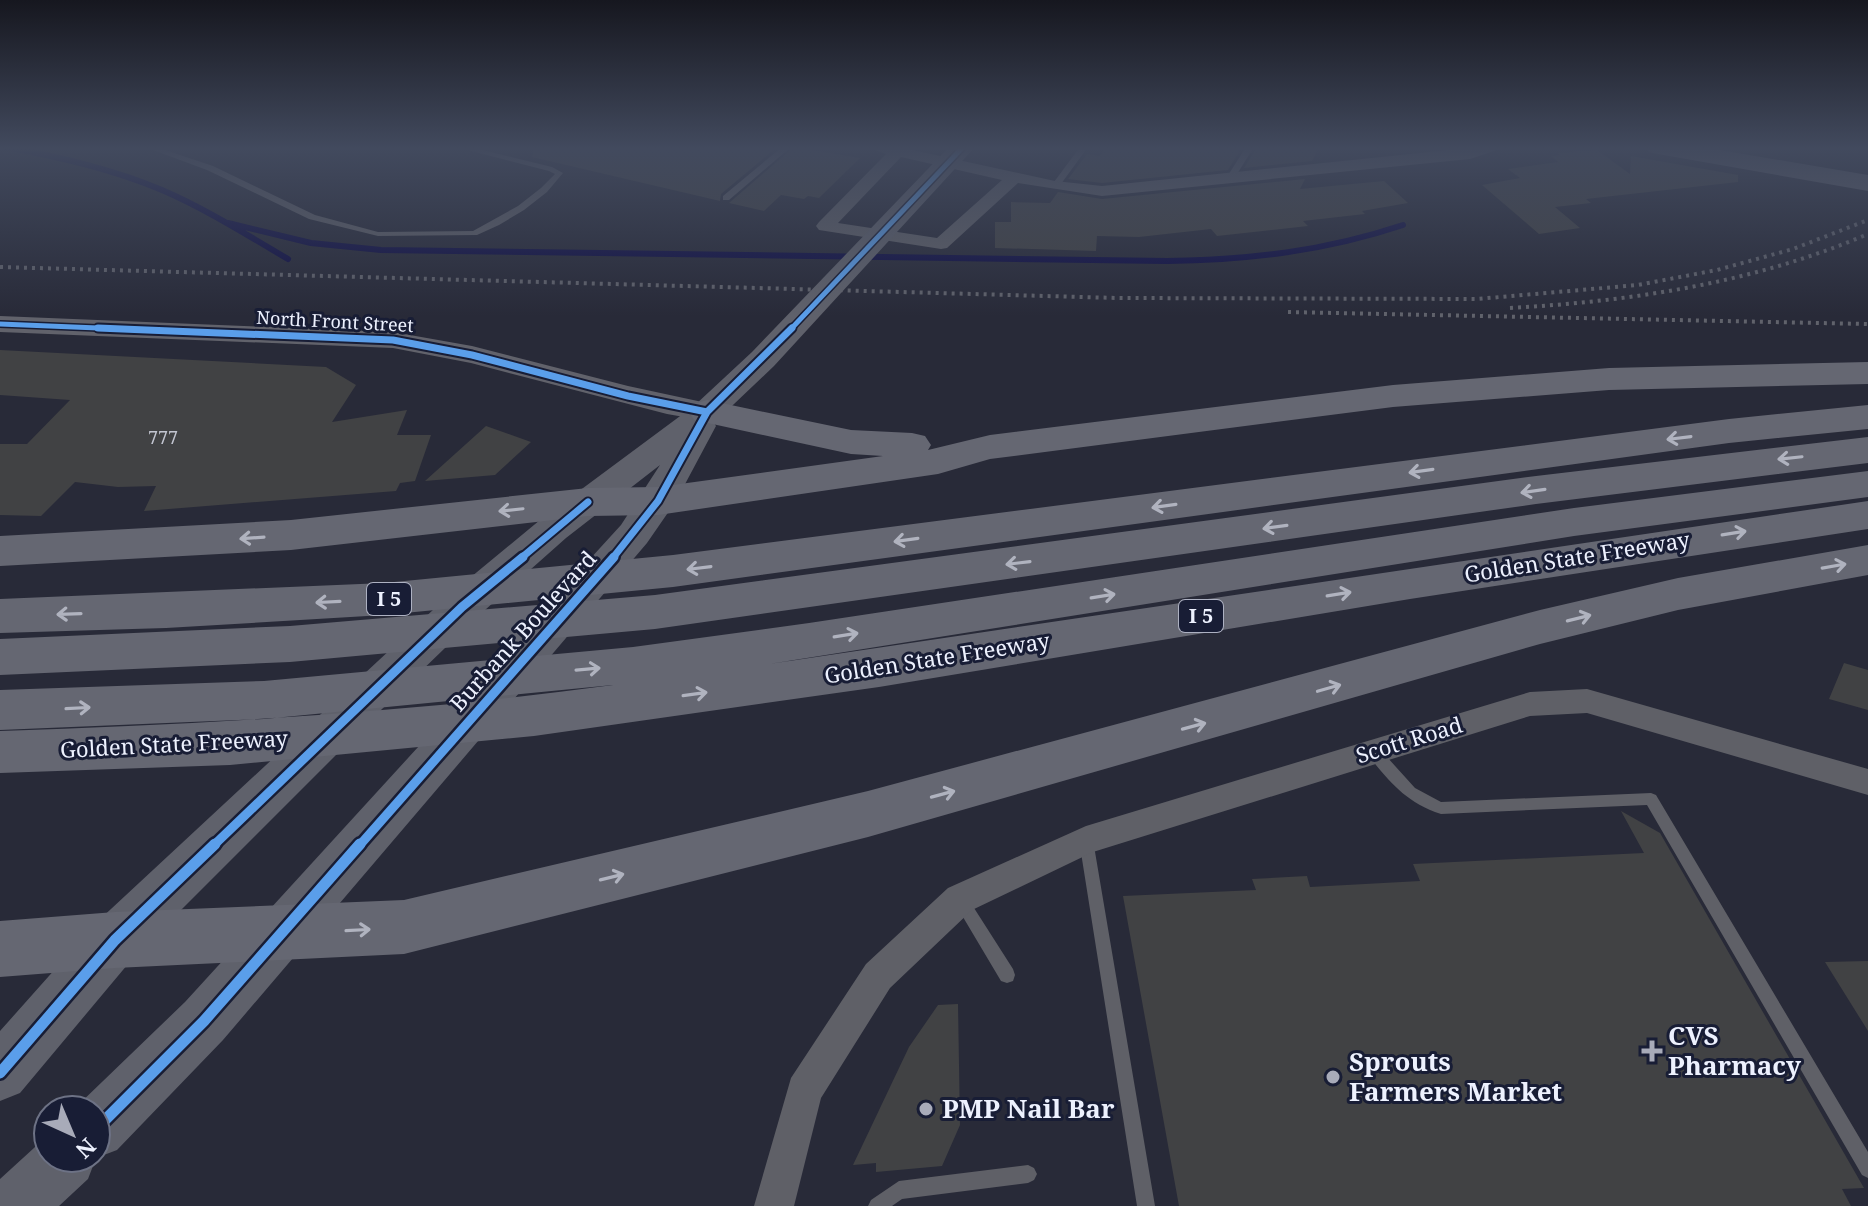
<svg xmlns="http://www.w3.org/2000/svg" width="1868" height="1206" viewBox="0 0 1868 1206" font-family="'Noto Serif',serif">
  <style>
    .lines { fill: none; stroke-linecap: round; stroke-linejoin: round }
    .stream { stroke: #0f0e44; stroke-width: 6 }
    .building { fill: #414244 }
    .service { fill: #5f6067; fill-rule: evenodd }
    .minor { fill: #5f6067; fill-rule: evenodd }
    .secondary { fill: #61626b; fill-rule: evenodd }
    .primary { fill: #5f616b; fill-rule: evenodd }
    .motorway { fill: #656772; fill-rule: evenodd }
    .rail { stroke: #60626b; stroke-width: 4; stroke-dasharray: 3 5; stroke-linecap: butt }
    .cycleway-far3-casing { stroke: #181d35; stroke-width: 8 }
    .cycleway-far2-casing { stroke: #181d35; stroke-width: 11 }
    .cycleway-far1-casing { stroke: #181d35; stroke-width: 14 }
    .cycleway-casing { stroke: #181d35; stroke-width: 16 }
    .cycleway-far3 { stroke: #5a9eea; stroke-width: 5 }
    .cycleway-far2 { stroke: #5a9eea; stroke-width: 7 }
    .cycleway-far1 { stroke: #5a9eea; stroke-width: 9 }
    .cycleway { stroke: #5a9eea; stroke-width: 11 }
    .oneway { stroke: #b0b3bf }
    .poi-dot { fill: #a8abb9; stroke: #181d35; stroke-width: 3 }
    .labels { text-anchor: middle; stroke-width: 6; stroke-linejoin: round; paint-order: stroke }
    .far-street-label { font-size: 18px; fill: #edf1fe; stroke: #181d35 }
    .number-label { font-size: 18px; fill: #c2c5d0 }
    .shield { fill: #181d35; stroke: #adb1c2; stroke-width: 2 }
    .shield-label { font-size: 20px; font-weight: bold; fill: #edf1fe }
    .street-label { font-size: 22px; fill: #edf1fe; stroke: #181d35 }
    .near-poi-label { font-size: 26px; font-weight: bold; fill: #edf1fe; stroke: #181d35; text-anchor: start }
  </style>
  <rect width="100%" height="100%" fill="#282a38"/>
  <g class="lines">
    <!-- stream -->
    <path class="stream" d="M6,147C59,157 112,169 162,190C206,209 247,235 288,259
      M228,223L311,243L381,250L1167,261C1249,260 1325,251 1403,225"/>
  </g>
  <!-- building -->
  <path class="building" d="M534,147H777L721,194L720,201L532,157Z
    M794,147L860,158L819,198L808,196L804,199L781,195L764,211L729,203Z
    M1106,147H1242L1228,170L1102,183L1068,179L1087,154L1100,156Z
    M1257,147H1319L1312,161L1244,168Z
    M1597,150L1630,174L1631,156L1738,175V182L1586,199L1591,203L1555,207L1580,228L1539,234L1482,185L1520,178L1508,169L1558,162L1551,156L1560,155L1558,153Z
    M1305,179L1300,189L1384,181L1408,203L1362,211L1365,214L1303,221L1308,226L1217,236L1211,229L1139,237L1097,236L1096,251L995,248V222H1011V202L1050,203L1058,192L1102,199Z
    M0,350L326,367L356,385L332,422L407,410L397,435H431L415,481L400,483L396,491L144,511L156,486L118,487L75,482L41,516L0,515V444H27L70,400L0,395Z
    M486,426L531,442L495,475L425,481Z
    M1844,663L1868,670V710L1829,699Z
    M1621,811L1660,833L1864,1188L1842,1189L1851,1206H1179L1123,896L1256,890L1252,879L1307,876L1310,887L1420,881L1413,864L1644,853Z
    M1868,961V1031L1825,962Z
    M958,1004L960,1125L942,1166L876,1172V1163L853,1165L909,1047L938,1005Z"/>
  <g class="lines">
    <!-- service -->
    <path class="service" d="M145,147H156L213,166L315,215L378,232L473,231L518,206L541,188L555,174L549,171L456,147H470L552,167L563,173L547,192L524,210L499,225L477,235L378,236L309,219L207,170Z
      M782,147H791L729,200H723V196Z
      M1080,147H1088L1058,188H1052L1051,186Z
      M1246,147H1254L1232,182H1226L1225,180Z
      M1372,744L1377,746L1415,788L1441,802L1651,793L1656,795L1868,1152V1178L1862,1175L1647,805L1441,814C1405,802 1390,782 1367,754L1365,750L1367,746Z
      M1086,833L1091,835L1093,840L1155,1206H1137L1079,840L1081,835Z
      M962,895L967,897L1013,969L1015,975L1013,981L1007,983L1001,981L957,907L954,902L957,897Z
      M1028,1165L1034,1168L1037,1174L1034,1180L1028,1183L902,1199L892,1206H868L871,1200L899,1181Z"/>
    <!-- minor -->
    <path class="minor" d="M867,147H910L908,149L1055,181L1102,186L1478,147H1506L1470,159L1102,196L1018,183L947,248L941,249L819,230L816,226L819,222L886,154ZM901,157L1002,180L937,238L838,223Z
      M1587,689L1868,769V795L1587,713L1530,716L1093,852L972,910L890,988L821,1098L794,1206H754L791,1078L866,964L948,888L1086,826L1530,692Z"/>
    <!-- secondary -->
    <path class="secondary" d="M0,316L393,332L472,346L628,386L707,403L718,405L722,412L718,419L707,421L667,414L471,363L393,348L0,332Z"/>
    <!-- primary -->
    <path class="primary" d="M949,147H975L774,366L714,423L716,426L676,501L647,543L223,1040L117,1150L96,1158L88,1179L59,1206H0V1179L46,1137L48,1158H96V1110L75,1108L185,1002L621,525L660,465L566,538L476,618L382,709L133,958L20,1093L0,1101V1031L97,922L448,596L540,520L695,405L752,352Z
      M1646,147H1702L1868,175V191L1658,154L1649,152Z"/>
    <!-- motorway -->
    <path class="motorway" d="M1868,362V384L1609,390L1393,407L990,459L938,474L658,515L588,516L291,550L0,566V536L291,520L588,488L658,487L883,456L851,454L694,420L689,412L694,404L707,400L851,430L912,433L925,436L931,445L928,450L990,435L1393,385L1609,368Z
      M1868,405V429L1729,443L673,587L384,615L166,628L0,633V599L384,583L673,555L1729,419Z
      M1868,437V463L1536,504L655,629L290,662L0,675V639L290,626L655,595L1536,476Z
      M1868,471V497L1574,536L769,664L1868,501V529L1410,599L879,687L534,736L230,765L0,773V731C205,724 409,713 613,685L264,719L0,730V690L264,681L633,647L809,623L1574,508Z
      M1868,545V575L1678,610L1540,644L868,837L404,954L115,968L0,977V921L115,912L404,900L868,791L1540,610L1678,578Z"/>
    <!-- rail -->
    <path class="rail" d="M0,267L1118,298L1477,299L1638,285L1717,270L1793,249L1868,220
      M1510,308C1634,301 1753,283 1868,234
      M1288,312L1868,324"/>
    <defs>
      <path id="cycleway-far3" d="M0,324L147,330
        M790,330L963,147"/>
      <path id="cycleway-far2" d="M98,328L393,340L472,355L628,396L707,412
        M520,559L588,502
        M612,559L658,501L707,412L792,328"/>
      <path id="cycleway-far1" d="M213,846L462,607L523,557
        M359,846L614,557"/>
      <path id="cycleway" d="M0,1073L115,940L215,844
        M96,1129L204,1021L360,844"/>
    </defs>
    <!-- cycleway-far3 casing -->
    <use href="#cycleway-far3" class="cycleway-far3-casing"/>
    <!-- cycleway-far2 casing -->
    <use href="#cycleway-far2" class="cycleway-far2-casing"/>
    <!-- cycleway-far1 casing -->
    <use href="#cycleway-far1" class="cycleway-far1-casing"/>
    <!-- cycleway casing -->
    <use href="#cycleway" class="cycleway-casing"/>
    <!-- cycleway-far3 -->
    <use href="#cycleway-far3" class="cycleway-far3"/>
    <!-- cycleway-far2 -->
    <use href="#cycleway-far2" class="cycleway-far2"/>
    <!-- cycleway-far1 -->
    <use href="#cycleway-far1" class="cycleway-far1"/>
    <!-- cycleway -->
    <use href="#cycleway" class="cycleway"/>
  </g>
  <!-- one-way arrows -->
  <defs><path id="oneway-shaft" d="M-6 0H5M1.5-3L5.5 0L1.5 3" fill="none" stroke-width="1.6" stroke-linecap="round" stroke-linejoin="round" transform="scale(2)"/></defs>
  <g class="oneway">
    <use href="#oneway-shaft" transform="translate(1679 438) rotate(173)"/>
    <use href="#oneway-shaft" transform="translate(1790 458) rotate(174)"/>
    <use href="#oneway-shaft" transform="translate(1421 471) rotate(172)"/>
    <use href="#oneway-shaft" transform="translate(1533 491) rotate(172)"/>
    <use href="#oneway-shaft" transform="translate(1164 506) rotate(172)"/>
    <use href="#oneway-shaft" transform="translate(511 510) rotate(174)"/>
    <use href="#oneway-shaft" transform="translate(1275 527) rotate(172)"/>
    <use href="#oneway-shaft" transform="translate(1734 533) rotate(-9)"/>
    <use href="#oneway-shaft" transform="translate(252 538) rotate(176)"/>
    <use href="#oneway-shaft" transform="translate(906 540) rotate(172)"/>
    <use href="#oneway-shaft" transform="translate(1018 563) rotate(173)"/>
    <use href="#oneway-shaft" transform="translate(1834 566) rotate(-10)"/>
    <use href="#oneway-shaft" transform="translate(699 568) rotate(173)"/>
    <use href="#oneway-shaft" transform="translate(1339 594) rotate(-9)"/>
    <use href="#oneway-shaft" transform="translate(1103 596) rotate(-9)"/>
    <use href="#oneway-shaft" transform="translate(328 602) rotate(177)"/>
    <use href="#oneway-shaft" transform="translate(69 614) rotate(178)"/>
    <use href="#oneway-shaft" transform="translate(1579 618) rotate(-14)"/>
    <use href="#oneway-shaft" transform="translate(846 635) rotate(-9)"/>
    <use href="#oneway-shaft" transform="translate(588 669) rotate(-5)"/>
    <use href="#oneway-shaft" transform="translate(1329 688) rotate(-16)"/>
    <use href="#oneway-shaft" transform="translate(695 694) rotate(-8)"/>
    <use href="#oneway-shaft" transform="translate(78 708) rotate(-3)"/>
    <use href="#oneway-shaft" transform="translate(1194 726) rotate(-15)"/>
    <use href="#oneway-shaft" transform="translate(943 794) rotate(-15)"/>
    <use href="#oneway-shaft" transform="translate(612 877) rotate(-14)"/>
    <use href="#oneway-shaft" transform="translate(358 930) rotate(-3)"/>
  </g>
  <!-- sky -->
  <linearGradient id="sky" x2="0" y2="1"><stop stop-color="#16171f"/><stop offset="0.47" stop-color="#424a5e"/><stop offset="1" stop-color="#424a5e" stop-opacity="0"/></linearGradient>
  <rect width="1868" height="316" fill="url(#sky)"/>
  <!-- markers -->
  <g class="poi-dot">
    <path d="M1648 1039h8v8h8v8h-8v8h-8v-8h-8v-8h8z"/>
    <circle cx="1333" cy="1077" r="8"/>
    <circle cx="926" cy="1109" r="8"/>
  </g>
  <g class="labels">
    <!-- far-street labels -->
    <g class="far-street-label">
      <text transform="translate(335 322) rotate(3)" y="6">North Front Street</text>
    </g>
    <!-- number labels -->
    <g class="number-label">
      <text x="163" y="444">777</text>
    </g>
    <!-- shield labels -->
    <g class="shield">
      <rect x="367" y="583" width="44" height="32" rx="6"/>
      <rect x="1179" y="600" width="44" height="32" rx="6"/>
    </g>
    <g class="shield-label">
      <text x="389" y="606">I 5</text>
      <text x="1201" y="623">I 5</text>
    </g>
    <!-- street labels -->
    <g class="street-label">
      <text transform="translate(1577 557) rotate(-9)" y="8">Golden State Freeway</text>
      <text transform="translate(523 631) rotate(-48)" y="8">Burbank Boulevard</text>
      <text transform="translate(937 658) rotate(-9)" y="8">Golden State Freeway</text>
      <text transform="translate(1409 740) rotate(-17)" y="8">Scott Road</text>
      <text transform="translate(174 744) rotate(-3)" y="8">Golden State Freeway</text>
    </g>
    <!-- near-poi labels -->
    <g class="near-poi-label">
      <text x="1668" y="1045">CVS<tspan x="1668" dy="30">Pharmacy</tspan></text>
      <text x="1349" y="1071">Sprouts<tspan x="1349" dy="30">Farmers Market</tspan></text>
      <text x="942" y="1118">PMP Nail Bar</text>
    </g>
  </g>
  <!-- north arrow -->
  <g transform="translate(72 1134) rotate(136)"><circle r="38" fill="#181d35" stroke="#6d7285" stroke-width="2"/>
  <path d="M0-6L14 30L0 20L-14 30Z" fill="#a8abb9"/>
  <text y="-12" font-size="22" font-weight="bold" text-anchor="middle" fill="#edf1fe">N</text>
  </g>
</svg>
